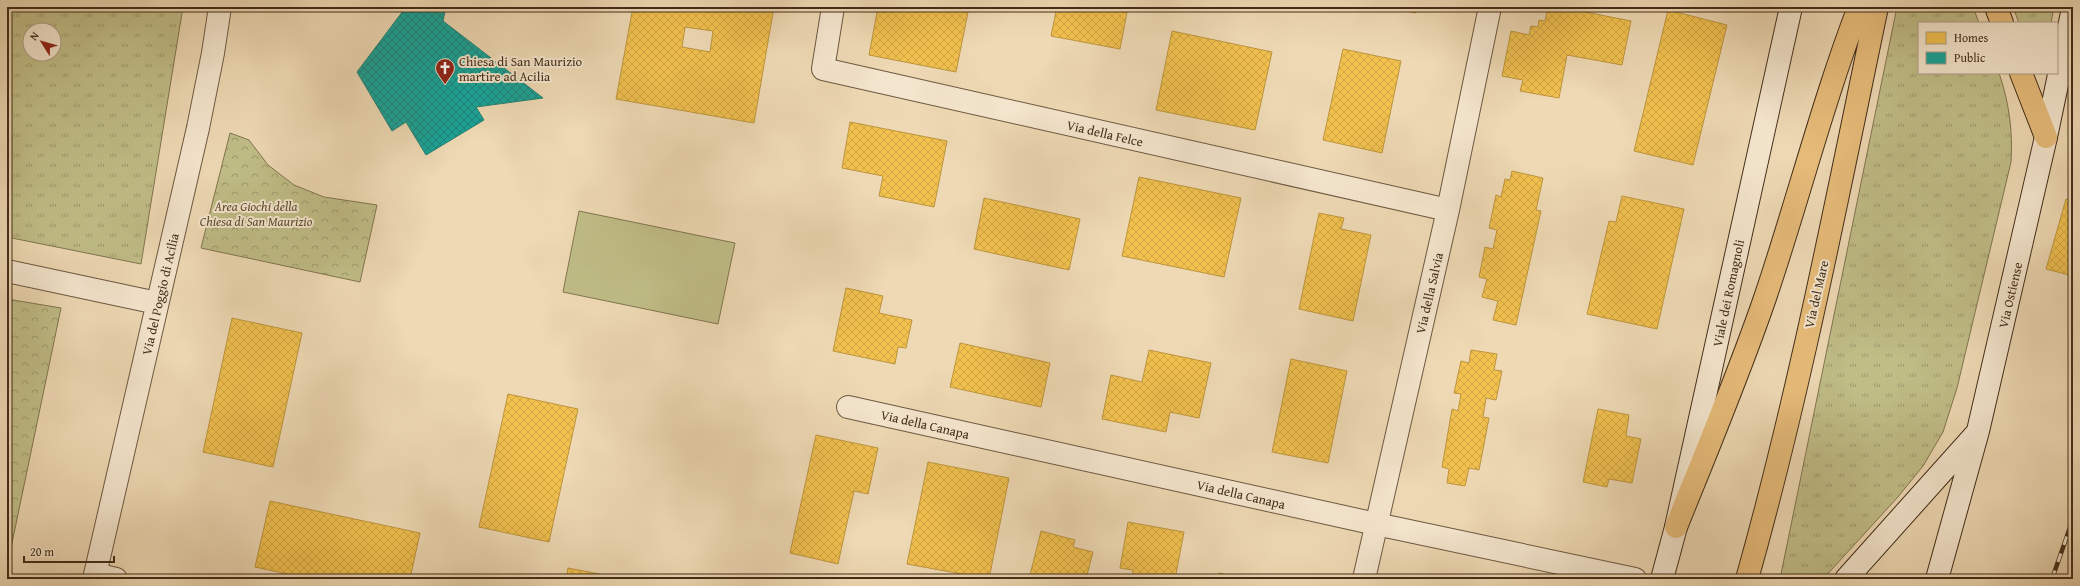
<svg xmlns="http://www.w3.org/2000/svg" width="2080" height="586" viewBox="0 0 2080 586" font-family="'Gentium Book Plus',serif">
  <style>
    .grass { fill: url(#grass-tufts); stroke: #817550; fill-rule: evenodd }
    .forest { fill: url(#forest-crowns); stroke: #817550 }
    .pitch { fill: #c0bd87; stroke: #817550 }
    .homes { fill: url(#homes-cross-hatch); stroke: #bd953e; fill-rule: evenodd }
    .public { fill: url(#public-cross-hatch); stroke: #248072 }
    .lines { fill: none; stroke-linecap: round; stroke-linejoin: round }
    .minor-casing { stroke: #6d5840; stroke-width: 24 }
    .secondary-casing { stroke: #422d19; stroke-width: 24 }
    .primary-casing { stroke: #422d19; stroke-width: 24 }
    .minor { stroke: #f4e6ce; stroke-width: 22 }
    .secondary { stroke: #f4e6ce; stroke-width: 22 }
    .primary { stroke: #e7bc7a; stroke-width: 22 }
    .rail-casing { stroke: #422d19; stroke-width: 4.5 }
    .rail { stroke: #f4e6ce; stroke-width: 3; stroke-dasharray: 9; stroke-linecap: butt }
    .labels { text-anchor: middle; stroke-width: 4; stroke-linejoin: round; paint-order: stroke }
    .poi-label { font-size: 13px; fill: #422d19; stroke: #f4e6ce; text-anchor: start }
    .street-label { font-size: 13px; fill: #422d19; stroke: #f4e6ce }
    .park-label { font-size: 13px; font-style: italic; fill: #5b4a2f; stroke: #f4e6ce }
  </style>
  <defs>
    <pattern id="grass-tufts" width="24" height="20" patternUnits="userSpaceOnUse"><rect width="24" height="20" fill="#c0bd87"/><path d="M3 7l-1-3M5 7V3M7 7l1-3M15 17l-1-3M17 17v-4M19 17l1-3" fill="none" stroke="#9e9a6e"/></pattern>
    <pattern id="forest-crowns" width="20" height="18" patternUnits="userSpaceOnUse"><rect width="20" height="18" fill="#c0bd87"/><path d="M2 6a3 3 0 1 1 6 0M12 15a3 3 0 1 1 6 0" fill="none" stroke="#9e9a6e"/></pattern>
    <pattern id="homes-cross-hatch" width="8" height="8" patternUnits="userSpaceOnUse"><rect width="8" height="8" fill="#f2c14e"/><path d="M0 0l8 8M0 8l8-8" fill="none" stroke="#d1a644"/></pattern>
    <pattern id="public-cross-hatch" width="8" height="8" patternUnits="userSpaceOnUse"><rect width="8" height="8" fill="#17a398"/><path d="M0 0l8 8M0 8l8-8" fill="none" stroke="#16857b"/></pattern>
  </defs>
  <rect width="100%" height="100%" fill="#eed9b4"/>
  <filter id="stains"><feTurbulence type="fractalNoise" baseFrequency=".005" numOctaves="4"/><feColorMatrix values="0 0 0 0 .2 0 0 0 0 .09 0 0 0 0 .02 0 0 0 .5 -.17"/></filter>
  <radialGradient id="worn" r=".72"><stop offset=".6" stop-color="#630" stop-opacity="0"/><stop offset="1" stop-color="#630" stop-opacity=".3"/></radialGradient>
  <!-- grass -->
  <path class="grass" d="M7,7H183L141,264L7,237ZM30,30H54V54H30Z
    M1897,7H1973L1979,23H1919V73H1999C2009,102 2013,131 2011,162L1957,388L1943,432L1923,466L1897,498L1823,579H1780Z
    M2013,7H2054L2051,23H2019Z"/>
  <!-- forest -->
  <path class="forest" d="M230,133L249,140L268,165L294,185L324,197L377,205L360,282L201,248Z
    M7,299L61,308L7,567Z"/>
  <!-- pitch -->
  <path class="pitch" d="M579,211L735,243L718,324L563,292Z"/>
  <!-- homes -->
  <path class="homes" d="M633,7H774L754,123L616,99ZM685,27L713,31L710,52L682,47Z
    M878,7H969L956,72L869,55Z
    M1057,7H1128L1120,49L1051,36Z
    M1387,7H1417L1416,13Z
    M1548,7H1560L1631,21L1622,65L1567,55L1559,98L1520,91L1523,80L1502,76L1511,31L1529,35L1531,26L1538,27L1539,20L1545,21Z
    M1668,10L1727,25L1693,165L1634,151Z
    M1172,31L1272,52L1255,130L1156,110Z
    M1343,49L1401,61L1382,153L1323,140Z
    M850,122L947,141L934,207L879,196L883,176L842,168Z
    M1512,171L1543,178L1536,210L1541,211L1516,325L1493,320L1498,301L1482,297L1487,279L1479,277L1485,247L1493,249L1497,230L1489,228L1496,195L1501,197L1505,179L1510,180Z
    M1139,177L1241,198L1224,277L1122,256Z
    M1622,196L1684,209L1657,329L1587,314L1609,221L1616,222Z
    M984,198L1080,219L1069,270L974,249Z
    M2066,199L2073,201V276L2046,269Z
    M1319,213L1344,218L1341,229L1371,235L1353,321L1299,309Z
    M846,288L883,296L879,313L912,320L906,348L898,347L895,364L833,351Z
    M232,318L302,333L273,467L203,452Z
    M960,343L1050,363L1041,407L950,387Z
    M1149,350L1211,363L1199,418L1170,412L1166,432L1102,419L1111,375L1142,382Z
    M1471,350L1497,354L1494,370L1502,371L1496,400L1486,398L1483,417L1489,418L1479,470L1469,468L1465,486L1447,483L1449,469L1442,467L1452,409L1458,411L1461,394L1454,393L1461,361L1469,363Z
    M1291,359L1347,371L1328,463L1272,452Z
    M508,394L578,409L549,542L479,527Z
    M1598,409L1629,415L1626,436L1641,439L1632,483L1609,479L1607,487L1583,482Z
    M816,435L878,448L868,494L854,491L838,564L790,553Z
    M928,462L1009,478L989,579L907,564Z
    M270,501L420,533L410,579H310L255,567Z
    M1128,522L1184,532L1175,579H1132L1133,570L1120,568Z
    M1041,531L1075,540L1073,547L1093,552L1086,579H1029Z
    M568,568L625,579H566Z
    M1219,573L1250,579H1218Z
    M1416,576L1432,579H1416Z"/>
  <!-- public -->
  <path class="public" d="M406,7H446L443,21L543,98L476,107L484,120L426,155L406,122L392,131L357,72Z"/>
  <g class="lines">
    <defs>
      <path id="minor" d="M833,7L823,69L1448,210
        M7,271L157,303
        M848,407L1376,524L1635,579
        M95,574L116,579
        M94,579L198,128L213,53L220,7
        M1364,579L1448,210L1490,7"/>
      <path id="secondary" d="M1662,579L1676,527L1791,7
        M1846,579L1975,435
        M1937,579L1978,431L2046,137L2073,8"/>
      <path id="primary" d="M1996,7L2002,23
        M2021,73L2046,137
        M1676,527C1707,450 1739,374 1766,295C1798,200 1823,101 1859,7
        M1747,579C1800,391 1837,198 1877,7"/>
    </defs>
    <!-- minor casing -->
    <use href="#minor" class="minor-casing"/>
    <!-- secondary casing -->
    <use href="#secondary" class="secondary-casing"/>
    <!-- primary casing -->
    <use href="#primary" class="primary-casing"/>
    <!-- minor -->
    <use href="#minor" class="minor"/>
    <!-- secondary -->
    <use href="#secondary" class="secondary"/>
    <!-- primary -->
    <use href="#primary" class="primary"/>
    <defs>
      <path id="rail" d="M2052,579L2073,519
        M2069,579L2073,569"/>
    </defs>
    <!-- rail casing -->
    <use href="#rail" class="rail-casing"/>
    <!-- rail -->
    <use href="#rail" class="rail"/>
  </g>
  <!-- icons -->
  <defs>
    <symbol id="church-pin" viewBox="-11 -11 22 30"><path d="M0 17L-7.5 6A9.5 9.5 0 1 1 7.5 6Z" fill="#8f2418" stroke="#f4e6ce"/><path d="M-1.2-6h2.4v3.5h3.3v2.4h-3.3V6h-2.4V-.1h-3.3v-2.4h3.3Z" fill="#fff"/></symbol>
  </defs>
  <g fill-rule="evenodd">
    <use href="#church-pin" x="434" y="57" width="22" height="30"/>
  </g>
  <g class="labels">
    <!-- poi labels -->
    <g class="poi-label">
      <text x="459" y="66">Chiesa di San Maurizio<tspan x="459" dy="15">martire ad Acilia</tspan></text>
    </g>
    <!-- street labels -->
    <g class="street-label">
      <text transform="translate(1105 133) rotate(13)" y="5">Via della Felce</text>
      <text transform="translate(1429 293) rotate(-77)" y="5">Via della Salvia</text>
      <text transform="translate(1728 293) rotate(-78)" y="5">Viale dei Romagnoli</text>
      <text transform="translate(160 294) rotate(-77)" y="5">Via del Poggio di Acilia</text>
      <text transform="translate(1816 294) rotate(-77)" y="5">Via del Mare</text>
      <text transform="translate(2010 295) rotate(-77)" y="5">Via Ostiense</text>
      <text transform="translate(925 424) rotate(13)" y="5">Via della Canapa</text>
      <text transform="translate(1241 494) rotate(13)" y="5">Via della Canapa</text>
    </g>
    <!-- park labels -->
    <g class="park-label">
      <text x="256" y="211">Area Giochi della<tspan x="256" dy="15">Chiesa di San Maurizio</tspan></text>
    </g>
  </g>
  <!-- margin -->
  <rect width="2080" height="586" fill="none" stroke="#eed9b4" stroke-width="24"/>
  <rect x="8" y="8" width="2064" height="570" fill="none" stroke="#422d19" stroke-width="2"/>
  <rect x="12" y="12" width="2056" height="562" fill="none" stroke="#422d19"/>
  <!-- legend -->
  <rect x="1918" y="22" width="140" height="52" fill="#f4e6ce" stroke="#ad9c86"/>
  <rect x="1926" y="32" width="20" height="12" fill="#f2c14e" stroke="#ad9c86"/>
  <text x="1954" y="42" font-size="12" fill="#422d19">Homes</text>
  <rect x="1926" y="52" width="20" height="12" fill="#17a398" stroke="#ad9c86"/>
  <text x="1954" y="62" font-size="12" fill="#422d19">Public</text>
  <!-- north arrow -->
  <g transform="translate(42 42) rotate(307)"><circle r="19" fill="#f4e6ce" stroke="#ad9c86"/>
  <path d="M0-3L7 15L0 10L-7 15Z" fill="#8f2418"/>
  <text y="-6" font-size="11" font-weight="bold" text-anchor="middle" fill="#422d19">N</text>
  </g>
  <!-- scale -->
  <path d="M24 556v6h90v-6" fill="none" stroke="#422d19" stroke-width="2"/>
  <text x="30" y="556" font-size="12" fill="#422d19" stroke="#f4e6ce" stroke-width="3" paint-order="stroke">20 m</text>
  <rect width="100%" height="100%" filter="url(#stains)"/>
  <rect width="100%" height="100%" fill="url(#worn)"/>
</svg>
